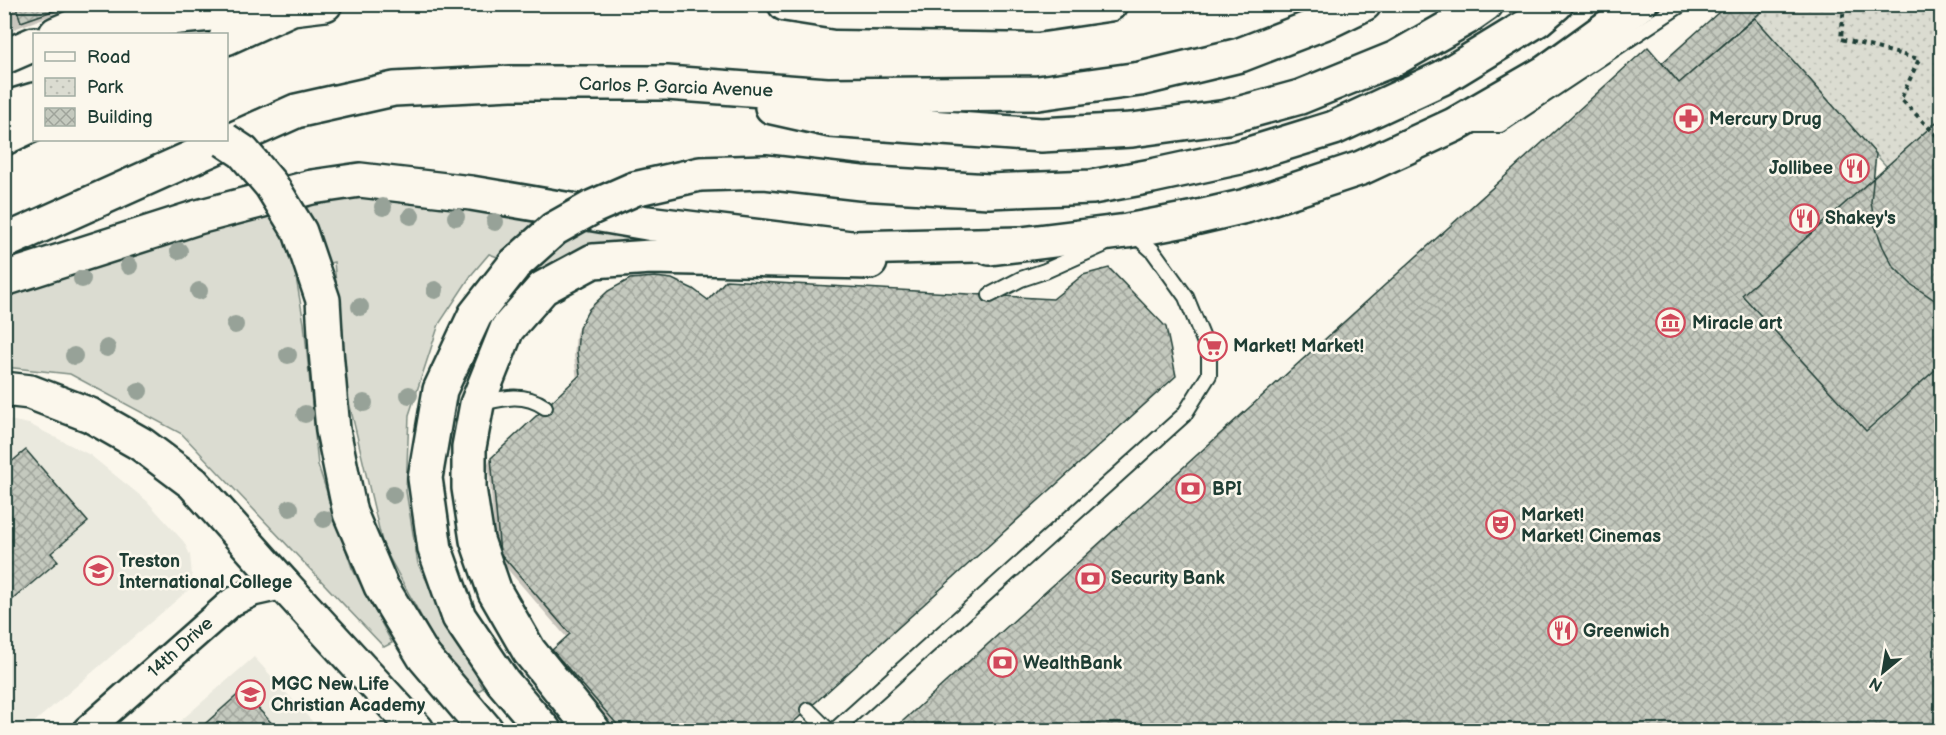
<svg xmlns="http://www.w3.org/2000/svg" width="1946" height="735" viewBox="0 0 1946 735" font-family="'Balsamiq Sans',sans-serif">
  <style>
    .built { fill: #eae9de }
    .green { fill: #dbdcd1; stroke: #7d8c82; stroke-width: 1.5 }
    .park { fill: url(#park-dots); stroke: #7d8c82; stroke-width: 1.5 }
    .shadow { fill: #0003 }
    .building { fill: url(#building-cross-hatch); stroke: #1f3d34; stroke-width: 1.5 }
    .lines { fill: none; stroke-linecap: round; stroke-linejoin: round }
    .service-casing { stroke: #1f3d34; stroke-width: 18 }
    .minor-casing { stroke: #1f3d34; stroke-width: 32 }
    .secondary-casing { stroke: #1f3d34; stroke-width: 38 }
    .primary-casing { stroke: #1f3d34; stroke-width: 38 }
    .path { stroke: #1f3d34; stroke-width: 4; stroke-dasharray: 4.5 4.5; stroke-linecap: butt }
    .service { stroke: #fbf7ec; stroke-width: 14 }
    .minor { stroke: #fbf7ec; stroke-width: 27 }
    .secondary { stroke: #fbf7ec; stroke-width: 33 }
    .primary { stroke: #fbf7ec; stroke-width: 33 }
    .primary-bridge-casing { stroke: #1f3d34; stroke-width: 38; stroke-linecap: butt }
    .primary-bridge { stroke: #fbf7ec; stroke-width: 33 }
    .tree { fill: #97a298 }
    .labels { text-anchor: middle; stroke-width: 5; stroke-linejoin: round; paint-order: stroke }
    .street-label { font-size: 18px; fill: #1f3d34; stroke: #fbf7ec }
    .poi-label { font-size: 18px; font-weight: bold; fill: #1f3d34; stroke: #fbf7ec; text-anchor: start }
  </style>
  <defs>
    <pattern id="park-dots" width="8" height="8" patternUnits="userSpaceOnUse" patternTransform="scale(1.5)"><rect width="8" height="8" fill="#dbdcd1"/><path d="M2 2h.1M6 6h.1" fill="none" stroke="#bcbeb4" stroke-width="1.8" stroke-linecap="round"/></pattern>
    <pattern id="building-cross-hatch" width="8" height="8" patternUnits="userSpaceOnUse" patternTransform="scale(1.5)"><rect width="8" height="8" fill="#c4c9be"/><path d="M0 0l8 8M0 8l8-8" fill="none" stroke="#9fa49b"/></pattern>
  </defs>
  <rect width="100%" height="100%" fill="#fbf7ec"/>
  <filter id="ink" filterUnits="userSpaceOnUse"><feTurbulence type="fractalNoise" baseFrequency=".0167" numOctaves="2"/><feDisplacementMap in="SourceGraphic" scale="12" xChannelSelector="R" yChannelSelector="G"/><feConvolveMatrix kernelMatrix="1 2 1 2 8 2 1 2 1" color-interpolation-filters="sRGB"/></filter>
  <g filter="url(#ink)">
    <!-- built -->
    <path class="built" d="M4,419L29,424L90,455L147,501L184,542L190,555L193,586L25,730H5Z
      M254,657L320,730H170Z"/>
    <!-- green -->
    <path class="green" d="M369,188L702,245L666,252L537,271L489,254L472,274L439,324L409,415L406,491L418,564L483,688L472,695L433,638L383,546L345,385L334,262L295,272L304,323L318,465L352,568L392,643L384,647L182,434L70,374L5,367V292L111,252Z"/>
    <!-- park -->
    <path class="park" d="M1770,5H1941V228L1755,18Z"/>
    <!-- shadow -->
    <path class="shadow" d="M4,4H73L60,9L59,8L52,15L14,29Z
      M1730,4L1702,62L1872,181L1942,119V730H895L1648,50L1661,65Z
      M608,292L708,302L1174,375L783,730H615L549,655L567,638L497,557L488,463L577,380L574,356L576,333L586,314Z
      M242,693L276,730H201Z"/>
    <!-- building -->
    <path class="building" d="M15,4H60L61,8L21,22Z
      M1728,4H1770L1679,83L1662,63Z
      M1755,18L1876,154L1871,202L1875,226L1883,247L1893,266L1912,285L1942,305V730H893L1648,47L1679,83Z
      M1942,117V364L1866,431L1742,295Z
      M1109,268L1166,327L1176,376L785,730H622L552,650L570,634L500,553L491,458L580,375L577,352L579,328L589,309L608,291L630,279L655,277L672,279L693,289L708,300L726,280L1053,299L1083,275Z
      M26,450L88,522L51,553L58,561L4,607V468Z
      M242,691L278,730H198Z"/>
    <g class="lines">
      <defs>
        <path id="service" d="M1471,125H1500L1682,4
          M990,295L1021,279L1045,271L1103,245
          M479,404C503,398 523,392 545,407
          M808,710L828,730
          M835,730L1184,415L1209,375V353L1186,297L1153,251L1132,232"/>
        <path id="minor" d="M87,730L232,602L253,592L284,585"/>
        <path id="secondary" d="M56,34L126,4
          M4,57L34,44
          M990,248L1127,231L1190,219L1246,206L1361,168L1454,125L1546,72L1640,4
          M284,585L417,730
          M593,730L529,651L495,592L477,540L469,488V447L477,404L507,329L543,288L593,261L651,257L870,262"/>
        <path id="primary" d="M785,4L836,12L1036,15L1110,4
          M83,34L149,20L253,10L292,8
          M226,38L292,8L325,4
          M31,46L34,45
          M772,107L830,120L1041,135L1132,130L1227,117L1300,97L1396,58L1466,18L1486,4
          M4,109L34,100
          M4,138L34,124
          M634,189L700,174L765,172L861,183L989,191L1092,187L1152,176L1240,157L1334,128L1442,78L1537,20L1556,4
          M4,242L296,111L394,89L511,83H667L827,95L1038,93L1140,79L1240,55L1331,20L1364,4
          M515,264L475,315L440,390L425,478L435,549L459,617L503,682L544,730
          M4,279L198,217L312,187L360,180L471,193L647,223L851,248L1019,244
          M326,351L333,430L350,513L381,586L424,657L486,730
          M4,389L30,392L90,415L141,444L193,483L284,585"/>
      </defs>
      <!-- service casing -->
      <use href="#service" class="service-casing"/>
      <!-- minor casing -->
      <use href="#minor" class="minor-casing"/>
      <!-- secondary casing -->
      <use href="#secondary" class="secondary-casing"/>
      <!-- primary casing -->
      <use href="#primary" class="primary-casing"/>
      <!-- path -->
      <path class="path" d="M1844,4L1841,39L1919,59L1901,99L1942,141"/>
      <!-- service -->
      <use href="#service" class="service"/>
      <!-- minor -->
      <use href="#minor" class="minor"/>
      <!-- secondary -->
      <use href="#secondary" class="secondary"/>
      <!-- primary -->
      <use href="#primary" class="primary"/>
      <defs>
        <path id="primary-bridge" d="M225,140L243,152L271,185L300,232L323,300L326,351
          M515,264L554,229L593,207L634,189"/>
      </defs>
      <!-- primary-bridge casing -->
      <use href="#primary-bridge" class="primary-bridge-casing"/>
      <!-- primary-bridge -->
      <use href="#primary-bridge" class="primary-bridge"/>
    </g>
    <!-- trees -->
    <g class="tree">
      <circle cx="383" cy="207" r="9"/>
      <circle cx="411" cy="216" r="9"/>
      <circle cx="456" cy="217" r="9"/>
      <circle cx="495" cy="222" r="9"/>
      <circle cx="179" cy="251" r="9"/>
      <circle cx="129" cy="266" r="9"/>
      <circle cx="82" cy="279" r="9"/>
      <circle cx="435" cy="290" r="9"/>
      <circle cx="199" cy="291" r="9"/>
      <circle cx="360" cy="307" r="9"/>
      <circle cx="235" cy="325" r="9"/>
      <circle cx="107" cy="348" r="9"/>
      <circle cx="288" cy="355" r="9"/>
      <circle cx="74" cy="356" r="9"/>
      <circle cx="139" cy="391" r="9"/>
      <circle cx="409" cy="395" r="9"/>
      <circle cx="364" cy="403" r="9"/>
      <circle cx="305" cy="414" r="9"/>
      <circle cx="393" cy="495" r="9"/>
      <circle cx="290" cy="508" r="9"/>
      <circle cx="324" cy="519" r="9"/>
    </g>
  </g>
  <!-- icons -->
  <defs>
    <symbol id="pharmacy-ring" viewBox="-11 -11 22 22"><circle r="9.5" fill="#fbf7ec" stroke="#d1495b" stroke-width="1.5"/><path d="M-2-6h4v4h4v4h-4v4h-4v-4h-4v-4h4Z" fill="#d1495b"/></symbol>
    <symbol id="restaurant-ring" viewBox="-11 -11 22 22"><circle r="9.5" fill="#fbf7ec" stroke="#d1495b" stroke-width="1.5"/><path d="M-5-6h1v4h1v-4h1v4h1v-4h1v5L-1.5 .5V6h-2V.5L-5-1ZM5-6V6H3V1.5H1.5Q1.5-4 5-6Z" fill="#d1495b"/></symbol>
    <symbol id="museum-ring" viewBox="-11 -11 22 22"><circle r="9.5" fill="#fbf7ec" stroke="#d1495b" stroke-width="1.5"/><path d="M0-6L6-3V-2H-6V-3ZM-5-1h2V3h-2ZM-1-1h2V3h-2ZM3-1h2V3H3ZM-6 4H6V6H-6Z" fill="#d1495b"/></symbol>
    <symbol id="supermarket-ring" viewBox="-11 -11 22 22"><circle r="9.5" fill="#fbf7ec" stroke="#d1495b" stroke-width="1.5"/><path d="M-6-5.5h2.5l.6 2H6L4.5 2H-2.5L-4.4-4H-6ZM-1.5 3.2a1.3 1.3 0 1 0 .1 0ZM3 3.2a1.3 1.3 0 1 0 .1 0Z" fill="#d1495b"/></symbol>
    <symbol id="bank-ring" viewBox="-11 -11 22 22"><circle r="9.5" fill="#fbf7ec" stroke="#d1495b" stroke-width="1.5"/><path d="M-6-4H6V4H-6ZM0-2.3a2.3 2.3 0 1 0 0 4.6a2.3 2.3 0 1 0 0-4.6Z" fill="#d1495b"/></symbol>
    <symbol id="theatre-ring" viewBox="-11 -11 22 22"><circle r="9.5" fill="#fbf7ec" stroke="#d1495b" stroke-width="1.5"/><path d="M-5-5.5Q0-4 5-5.5V0Q5 5 0 6Q-5 5-5 0ZM-3.3-2.5H-1v1.5H-3.3ZM1-2.5H3.3v1.5H1ZM-2.8 1Q0 5.5 2.8 1Z" fill="#d1495b"/></symbol>
    <symbol id="university-ring" viewBox="-11 -11 22 22"><circle r="9.5" fill="#fbf7ec" stroke="#d1495b" stroke-width="1.5"/><path d="M0-5L7-2L0 1L-7-2ZM-4 1L0 2.5L4 1V4Q0 6-4 4Z" fill="#d1495b"/></symbol>
    <symbol id="school-ring" viewBox="-11 -11 22 22"><circle r="9.5" fill="#fbf7ec" stroke="#d1495b" stroke-width="1.5"/><path d="M0-5L7-2L0 1L-7-2ZM-4 1L0 2.5L4 1V4Q0 6-4 4Z" fill="#d1495b"/></symbol>
  </defs>
  <g fill-rule="evenodd">
    <use href="#pharmacy-ring" x="1672" y="102" width="33" height="33"/>
    <use href="#restaurant-ring" x="1838" y="152" width="33" height="33"/>
    <use href="#restaurant-ring" x="1788" y="202" width="33" height="33"/>
    <use href="#museum-ring" x="1654" y="306" width="33" height="33"/>
    <use href="#supermarket-ring" x="1196" y="330" width="33" height="33"/>
    <use href="#bank-ring" x="1174" y="472" width="33" height="33"/>
    <use href="#theatre-ring" x="1484" y="508" width="33" height="33"/>
    <use href="#university-ring" x="82" y="554" width="33" height="33"/>
    <use href="#bank-ring" x="1074" y="562" width="33" height="33"/>
    <use href="#restaurant-ring" x="1546" y="614" width="33" height="33"/>
    <use href="#bank-ring" x="986" y="646" width="33" height="33"/>
    <use href="#school-ring" x="234" y="678" width="33" height="33"/>
  </g>
  <g class="labels">
    <!-- street labels -->
    <g class="street-label">
      <text transform="translate(676 87) rotate(2)" y="6">Carlos P. Garcia Avenue</text>
      <text transform="translate(180 647) rotate(-42)" y="6">14th Drive</text>
    </g>
    <!-- poi labels -->
    <g class="poi-label">
      <text x="1709" y="125">Mercury Drug</text>
      <text x="1833" y="174" text-anchor="end">Jollibee</text>
      <text x="1825" y="224">Shakey's</text>
      <text x="1692" y="329">Miracle art</text>
      <text x="1233" y="352">Market! Market!</text>
      <text x="1212" y="495">BPI</text>
      <text x="1521" y="521">Market!<tspan x="1521" dy="21">Market! Cinemas</tspan></text>
      <text x="119" y="567">Treston<tspan x="119" dy="21">International College</tspan></text>
      <text x="1111" y="584">Security Bank</text>
      <text x="1583" y="637">Greenwich</text>
      <text x="1023" y="669">WealthBank</text>
      <text x="271" y="690">MGC New Life<tspan x="271" dy="21">Christian Academy</tspan></text>
    </g>
  </g>
  <!-- margin -->
  <rect width="1946" height="735" fill="none" stroke="#fbf7ec" stroke-width="24"/>
  <rect x="12" y="12" width="1922" height="711" fill="none" stroke="#1f3d34" stroke-width="2" filter="url(#ink)"/>
  <!-- legend -->
  <rect x="33" y="33" width="195" height="108" fill="#fbf7ec" stroke="#a3ada2" stroke-width="1.5"/>
  <rect x="45" y="52" width="30" height="9" fill="#fbf7ec" stroke="#a3ada2" stroke-width="1.5"/>
  <text x="87" y="63" font-size="18" fill="#1f3d34">Road</text>
  <rect x="45" y="78" width="30" height="18" fill="url(#park-dots)" stroke="#a3ada2" stroke-width="1.5"/>
  <text x="87" y="93" font-size="18" fill="#1f3d34">Park</text>
  <rect x="45" y="108" width="30" height="18" fill="url(#building-cross-hatch)" stroke="#a3ada2" stroke-width="1.5"/>
  <text x="87" y="123" font-size="18" fill="#1f3d34">Building</text>
  <!-- north arrow -->
  <g transform="translate(1883 672) rotate(210)" stroke="#fbf7ec" stroke-width="4.5" paint-order="stroke">
  <path d="M0-4.5L10 22L0 15L-10 22Z" fill="#1f3d34"/>
  <text y="-9" font-size="16" font-weight="bold" text-anchor="middle" fill="#1f3d34">N</text>
  </g>
</svg>
